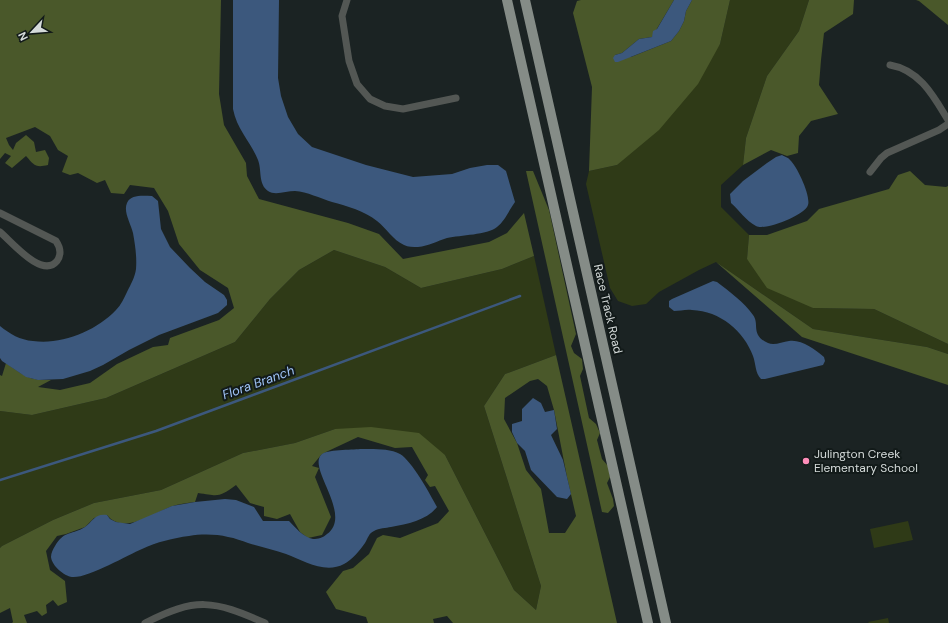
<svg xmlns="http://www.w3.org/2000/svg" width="948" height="623" viewBox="0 0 948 623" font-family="'DM Sans',sans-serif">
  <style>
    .green { fill: #2f3a17 }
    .forest { fill: #4a582a; fill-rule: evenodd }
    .water { fill: #3c587d }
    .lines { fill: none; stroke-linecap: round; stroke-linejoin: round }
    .stream { stroke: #3c587d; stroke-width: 2.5 }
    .minor { stroke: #535754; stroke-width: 7 }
    .primary { stroke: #858c87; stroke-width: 10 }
    .poi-dot { fill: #ff8eba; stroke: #121a19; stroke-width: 1.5 }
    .labels { text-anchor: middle; stroke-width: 4; stroke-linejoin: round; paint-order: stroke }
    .street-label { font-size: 12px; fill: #d5dbda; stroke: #121a19 }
    .poi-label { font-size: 12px; fill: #d5dbda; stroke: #121a19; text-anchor: start }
    .water-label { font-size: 13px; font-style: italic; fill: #9fc3f5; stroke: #121a19 }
  </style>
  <rect width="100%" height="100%" fill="#1b2323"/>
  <!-- green -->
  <path class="green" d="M730,0H809L799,31L767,76L746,138L743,165L721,185V207L749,235L747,259L813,308L874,309L948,344V354L927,347L813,329L716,262L699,270L659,292L646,304L632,306L618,301L610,288L586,184L589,171L617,165L720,44Z
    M334,250L385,267L421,288L502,269L534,256L556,355L505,374L484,406L541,586L536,610L514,590L445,455L335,429L295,443L243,453L161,490L94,503L53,520L2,546L0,548V411L32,415L106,398L235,342L270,299L299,270Z
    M908,521L913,540L874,548L870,529Z
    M888,618L889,623H869L868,622Z"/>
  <!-- forest -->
  <path class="forest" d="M0,0H221L219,94L224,125L246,163L247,176L259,199L348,223L379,234L403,259L489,242L507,233L524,213L534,256L502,269L421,288L385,267L334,250L299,270L270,299L235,342L106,398L32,415L0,411V375L2,376L6,363C23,375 29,381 51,380L38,387L60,390L90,383L117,364L153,347L168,345L170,338L219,320L234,308L228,288L200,270L179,244L168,211L154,188L130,185L124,194L111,193L105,180L97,183L78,173L70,175L62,172L68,156L58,150L50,136L35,127L6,138L9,145L13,150L16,143L26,135L34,142L36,152L45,150L49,158L48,165C35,168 34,165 26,156L12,168L5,163L11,156L5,153L0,159Z
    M581,0H674L652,37L639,39L622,53L615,55L631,57L671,41L679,31L684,21L686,11L692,0H730L720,44L698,84L659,130L617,165L589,171L592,87L573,13L577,1Z
    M809,0H854L853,14L824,33L821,60L819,85L838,114L811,121L799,136L798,153L787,156L771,150L743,165L746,138L767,76L799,31Z
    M916,0H948V25L919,1Z
    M526,171H533L549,210L576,334L571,346L574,353L582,359L583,369L580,376L589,418L596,424L600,433L597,440L602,459L608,466L610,477L607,483L613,499L614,506L608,513L602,512Z
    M910,171L925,185L946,187L948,186V344L874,309L813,308L767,288L747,259L749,235H767L807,221L819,209L889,189L898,175Z
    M716,262L813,329L927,347L948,354V385L802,337Z
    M556,355L617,623H453L447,616L433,619L434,623H368L366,617L336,609L326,592L343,571L353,568L369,554L377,538L383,535L400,538L438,523L449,511L435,486L430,487L425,480L428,475L412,447L395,448L358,437L326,452L321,455L312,466L319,468L315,477L331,517L322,535L308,538L300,532L290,514L277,519L264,516V507L250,503L236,485C218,498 219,496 198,493L195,502C187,503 178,504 170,507C152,514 123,535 107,515L94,518L85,527L66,534L57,536L46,551L50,570L65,581L67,602L58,606L53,600L46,605L47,613L42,616L37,611L24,615L27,623H12L13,622L10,608L0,613V548L2,546L53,520L94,503L161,490L243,453L295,443L335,429L371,427L419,433L445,455L514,590L536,610L541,586L484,406L505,374ZM538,379L547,386L554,410L567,477L576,516L565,533H549L541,489L526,470L517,443L504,419L505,398L530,381Z"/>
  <!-- water -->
  <path class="water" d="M233,0H279L278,78L281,96L288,117L298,134L312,147L366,165L413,177L452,174L470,168L487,165H498L506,171L515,202C509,210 505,221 497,227C487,235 461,235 447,238C437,241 429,246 418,247C413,247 408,247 404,245C393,240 386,228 377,221C365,211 347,206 332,202C320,198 307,192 295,191C286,191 275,196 268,191C258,184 262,170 258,160C251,142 237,130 233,109Z
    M674,0H692L686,11L684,21L679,31L671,41L618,62H615L613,58L615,55L622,53L639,39L652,37L653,31L657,29Z
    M782,155C785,157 788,157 790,160C797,166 811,196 808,205C805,215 766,231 756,226C746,221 739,210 731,203L730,194L743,181L767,163L776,157Z
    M152,196L158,201L161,229L170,247L190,268L205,282L224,295L227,300V305L218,313L159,335L129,350L103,365L90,371L63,379L38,380L26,377L2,361L0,358V326C10,334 20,340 33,341C62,345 96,331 116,310C121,305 124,298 127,292C131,284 135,277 136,269C137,257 135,244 133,233C131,224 123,212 127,203C131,194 143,196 152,196Z
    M713,281L717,282C730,292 744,302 753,315C760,324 750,335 768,343C774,346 782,342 789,341C801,339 815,349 824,357L825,361L823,365L765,379H761C755,373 756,364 753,356C744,331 720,311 692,310C686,309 680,311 674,311L669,307V301L672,299Z
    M533,398L541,403L545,412L554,410L557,429L551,435L563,460L571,494L567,499L557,497L531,470L525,451L517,443L512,432V424L522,421V409Z
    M360,449C372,449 389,448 400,454C412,461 430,494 437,507C427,520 408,524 391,527C386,528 379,528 374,531C369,533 368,538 365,543C360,550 352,560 344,564C325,574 304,561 286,554C274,550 261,547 248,543C242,541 235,538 228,537C216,534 201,534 189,536C173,538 157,542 142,549C128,555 86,579 72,577C64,576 52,566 51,557C51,553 53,549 55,546C64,530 73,535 85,527C93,521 95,513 107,515L110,519L116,522L130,524L172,506L195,502L225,499L236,500L254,507L263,521H289C296,528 303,537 313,539C318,539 323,538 327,534C353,515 308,469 321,455C326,449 352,450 360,449Z"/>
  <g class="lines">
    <!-- stream -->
    <path class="stream" d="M0,480L156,431L520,296"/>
    <!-- minor -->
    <path class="minor" d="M347,0L342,16L349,61L357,84L370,99L385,106L403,109L456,98
      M890,65C920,70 934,97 948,120
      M870,172L881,158L887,153L939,130L948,124
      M0,213L56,241C60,247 62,254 57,261C42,279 12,242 0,232
      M145,623C196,597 213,600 265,623"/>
    <!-- primary -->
    <path class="primary" d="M507,0L648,623
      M525,0L666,623"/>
  </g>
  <!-- markers -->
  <circle class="poi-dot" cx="806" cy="461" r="4"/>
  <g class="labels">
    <!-- street labels -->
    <g class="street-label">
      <text transform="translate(608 309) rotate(77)" y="4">Race Track Road</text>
    </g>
    <!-- poi labels -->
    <g class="poi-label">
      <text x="814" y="458">Julington Creek<tspan x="814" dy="14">Elementary School</tspan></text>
    </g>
    <!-- water labels -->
    <g class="water-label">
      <text transform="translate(258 382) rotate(-20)" y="5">Flora Branch</text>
    </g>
  </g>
  <!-- north arrow -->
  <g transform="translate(32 32) rotate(244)" stroke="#121a19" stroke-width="3" paint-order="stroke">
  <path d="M0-3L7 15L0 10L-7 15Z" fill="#d5dbda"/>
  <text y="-6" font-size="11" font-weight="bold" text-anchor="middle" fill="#d5dbda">N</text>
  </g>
</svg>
